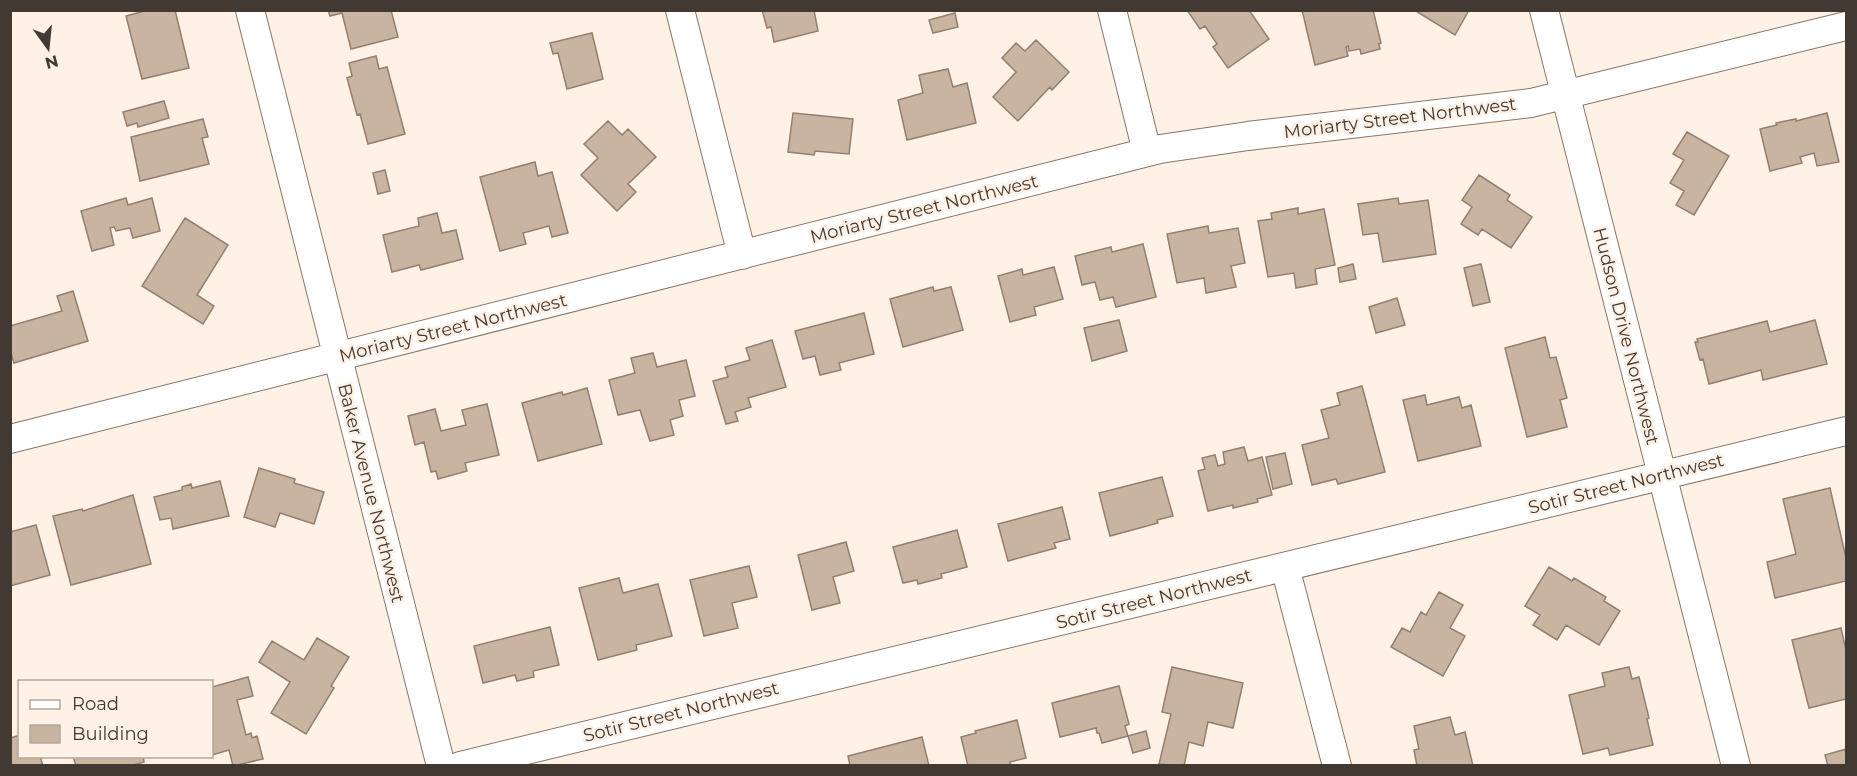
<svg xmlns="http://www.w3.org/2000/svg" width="1857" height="776" viewBox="0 0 1857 776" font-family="Montserrat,sans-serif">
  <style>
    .building { fill: #c9b4a2; stroke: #947f6f; stroke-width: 1.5 }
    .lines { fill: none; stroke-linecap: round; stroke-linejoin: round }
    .minor-casing { stroke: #8a7666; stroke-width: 30 }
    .minor { stroke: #fff; stroke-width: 28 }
    .labels { text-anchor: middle; stroke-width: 5; stroke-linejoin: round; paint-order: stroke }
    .street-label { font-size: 18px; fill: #423932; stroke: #fff1e6 }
  </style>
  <rect width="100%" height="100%" fill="#fff1e6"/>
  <!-- building -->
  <path class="building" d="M148,10H175L189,68L142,79L126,16Z
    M328,10H391L398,37L351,49L342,13L330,16Z
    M762,10H814L818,31L774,42L771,27L767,28Z
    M1187,10H1249L1269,39L1228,68L1213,47L1217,44L1205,26L1200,29Z
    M1302,10H1373L1381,43L1379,44L1380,49L1361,54L1360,49L1349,51L1348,46L1346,47L1348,56L1315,65Z
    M1414,10H1465L1468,12L1455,35Z
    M955,13L958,27L933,33L929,20Z
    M592,33L603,79L567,89L558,53L553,54L550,43Z
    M1036,40L1069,72L1052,90L1050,87L1018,121L993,97L1016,72L1002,58L1016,43L1025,51Z
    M376,56L379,69L387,67L405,134L368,144L360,114L357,115L347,78L352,76L349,63Z
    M948,69L953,87L967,83L976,123L907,140L898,100L923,93L919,75Z
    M164,101L169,118L138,127L137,123L127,126L123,112Z
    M793,113L853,119L849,154L815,151L814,155L788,152Z
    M1827,113L1839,162L1817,166L1814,153L1800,157L1802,163L1770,171L1760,129L1777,125L1776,123L1796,119V121Z
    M203,119L208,137L202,138L209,164L140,181L131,137Z
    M608,121L622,135L628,129L656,157L628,184L636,192L617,211L581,175L598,158L584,144Z
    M1687,132L1729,156L1694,215L1676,205L1684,191L1670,183L1684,160L1673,154Z
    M535,162L538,176L552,172L568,233L552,237L549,226L523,233L526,244L500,251L480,177Z
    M385,170L390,191L378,194L373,173Z
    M1479,175L1510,195L1507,200L1532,217L1511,248L1482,229L1478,235L1461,224L1472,207L1462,200Z
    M126,198L128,205L152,198L160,231L133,238L130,228L116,231L114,227L110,228L114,245L92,251L81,211Z
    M1398,198L1399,204L1428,200L1436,254L1383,262L1378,233L1363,235L1358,204Z
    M1298,208V214L1324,209L1335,265L1315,269L1317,284L1296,288L1294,273L1268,277L1258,221L1272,219L1271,213Z
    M437,213L442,233L456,230L463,259L421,270L419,265L392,272L383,235L419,226L418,218Z
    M185,218L228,245L197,295L214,306L203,324L142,286Z
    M1208,226L1209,233L1238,228L1245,263L1231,266L1236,287L1206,293L1204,278L1177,283L1167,234Z
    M1143,244L1156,297L1116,307L1113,297L1100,300L1095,282L1082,285L1075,256L1111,247L1112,252Z
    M1353,264L1356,279L1340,282L1338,268Z
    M1481,264L1490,302L1473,306L1464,268Z
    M1054,267L1063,299L1034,307L1036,315L1010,322L998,276L1022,269L1023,275Z
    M933,287L934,291L951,287L963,330L903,347L890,299Z
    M73,291L88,341L14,363L10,350V326L62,311L57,296Z
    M1397,298L1405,325L1376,333L1369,307Z
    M864,313L874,354L839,363L841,370L820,375L815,356L803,359L795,331Z
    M1119,320L1127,351L1092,361L1084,328Z
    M1815,320L1827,364L1763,380L1761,370L1709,384L1703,359L1700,360L1695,342H1698L1697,339L1767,321L1770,332Z
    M1545,337L1550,358L1556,357L1567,398L1560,400L1567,427L1527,437L1505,348Z
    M772,340L786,387L748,398L751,407L735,412L738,421L726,424L713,381L728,377L725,367L750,360L746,348Z
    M653,353L657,367L686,360L695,396L679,400L683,416L670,420L674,435L650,441L640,410L618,415L609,380L635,373L631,358Z
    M1362,386L1385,472L1338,484L1336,479L1312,485L1302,445L1329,438L1321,410L1340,405L1337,393Z
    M587,388L602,444L538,461L522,403L562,392L563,395Z
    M1425,395L1427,405L1459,397L1462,408L1471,405L1481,446L1418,461L1403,400Z
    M487,404L499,455L465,463L467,471L438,479L436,471L431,472L424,442L415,445L408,416L435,409L441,431L466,425L462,410Z
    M1244,447L1248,461L1262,457L1272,495L1257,499L1258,502L1233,508V505L1208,511L1198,471L1205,469L1202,458L1215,455L1218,466L1225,464L1223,452Z
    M1285,453L1292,484L1273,489L1266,457Z
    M259,468L295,479L294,483L324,492L314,524L280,513L275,527L244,517Z
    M1162,477L1173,516L1157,520L1158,523L1110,536L1099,493Z
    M220,481L229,516L173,529L171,518L160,520L154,497L182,490V487L191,484L192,488Z
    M1830,488L1846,558V581L1775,598L1767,562L1796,554L1783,499Z
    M133,495L151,564L71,585L53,516L82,509L83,511Z
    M1062,507L1070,539L1054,543L1056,548L1008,561L998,524Z
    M36,525L50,575L10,586V532Z
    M957,530L967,567L941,574L942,578L918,584L917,580L903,583L893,547Z
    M846,542L854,571L833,577L840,603L812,610L798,555Z
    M749,566L757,597L732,603L738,628L704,636L690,580Z
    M1549,567L1572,581L1574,578L1606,597L1604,601L1620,611L1599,645L1566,625L1557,640L1533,625L1540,615L1525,606Z
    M619,578L623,593L658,584L672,636L636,645L637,650L598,660L579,588Z
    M1439,592L1463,605L1450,628L1465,636L1443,676L1391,647L1402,628L1410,632L1421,612L1426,615Z
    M550,627L559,665L533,671L534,677L517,681L515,675L483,683L474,646Z
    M1841,628L1846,650V699L1809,708L1792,640Z
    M317,638L349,657L331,686L334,688L306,734L271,713L290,682L259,662L272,641L304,660Z
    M1172,667L1243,683L1233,728L1208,722L1203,746L1189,742L1184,766L1159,764L1171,714L1162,712Z
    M1629,667L1632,679L1639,677L1649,718L1647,719L1653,745L1610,755L1608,748L1583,754L1569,695L1605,686L1602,673Z
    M248,677L253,696L237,700L246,735L251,733L252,738L257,736L263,759L233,766L229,750L212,755V687Z
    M1119,686L1129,724L1125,726L1128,736L1102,743L1099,733H1097L1096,728L1060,737L1052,703Z
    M1450,717L1455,735L1465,732L1473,766H1417L1414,750L1419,749L1414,726Z
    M1017,720L1026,758L1010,762L1011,766H968L961,737L976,733L975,731Z
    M1146,731L1150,748L1133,753L1128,736Z
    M20,735V756H40L43,766H10V738Z
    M922,737L929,766H850L848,756Z
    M1846,749V766H1828L1825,755Z
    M73,756H143L144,762L130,766H76Z"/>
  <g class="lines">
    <defs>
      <path id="minor" d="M250,10L441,766
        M680,10L742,255
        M1112,10L1147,152
        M1544,10L1736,766
        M10,439L1160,149L1248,136L1531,103L1846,26
        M1285,567L1337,766
        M460,766L1846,431"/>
    </defs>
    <!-- minor casing -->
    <use href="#minor" class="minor-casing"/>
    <!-- minor -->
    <use href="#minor" class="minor"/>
  </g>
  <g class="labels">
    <!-- street labels -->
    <g class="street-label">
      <text transform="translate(1400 118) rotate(-7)" y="6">Moriarty Street Northwest</text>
      <text transform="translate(924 209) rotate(-14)" y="6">Moriarty Street Northwest</text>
      <text transform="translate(453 328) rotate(-14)" y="6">Moriarty Street Northwest</text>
      <text transform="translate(1626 336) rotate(76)" y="6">Hudson Drive Northwest</text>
      <text transform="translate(1626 484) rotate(-14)" y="6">Sotir Street Northwest</text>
      <text transform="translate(371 493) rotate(76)" y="6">Baker Avenue Northwest</text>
      <text transform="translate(1154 599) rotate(-14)" y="6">Sotir Street Northwest</text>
      <text transform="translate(681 712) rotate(-14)" y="6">Sotir Street Northwest</text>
    </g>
  </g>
  <!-- border -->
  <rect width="1857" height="776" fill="none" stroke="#423932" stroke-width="24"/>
  <!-- legend -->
  <rect x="18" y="680" width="195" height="78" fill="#fff1e6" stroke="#b3a79e" stroke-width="1.5"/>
  <rect x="30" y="700" width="30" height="9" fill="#ffffff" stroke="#b3a79e" stroke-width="1.5"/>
  <text x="72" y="710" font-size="18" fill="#423932">Road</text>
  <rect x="30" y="725" width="30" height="18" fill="#c9b4a2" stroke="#b3a79e" stroke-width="1.5"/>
  <text x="72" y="740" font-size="18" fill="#423932">Building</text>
  <!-- north arrow -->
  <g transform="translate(48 48) rotate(165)" stroke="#fff1e6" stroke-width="4.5" paint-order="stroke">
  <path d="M0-4.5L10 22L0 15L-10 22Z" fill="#423932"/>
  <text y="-9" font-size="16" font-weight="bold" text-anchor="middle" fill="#423932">N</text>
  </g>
</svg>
